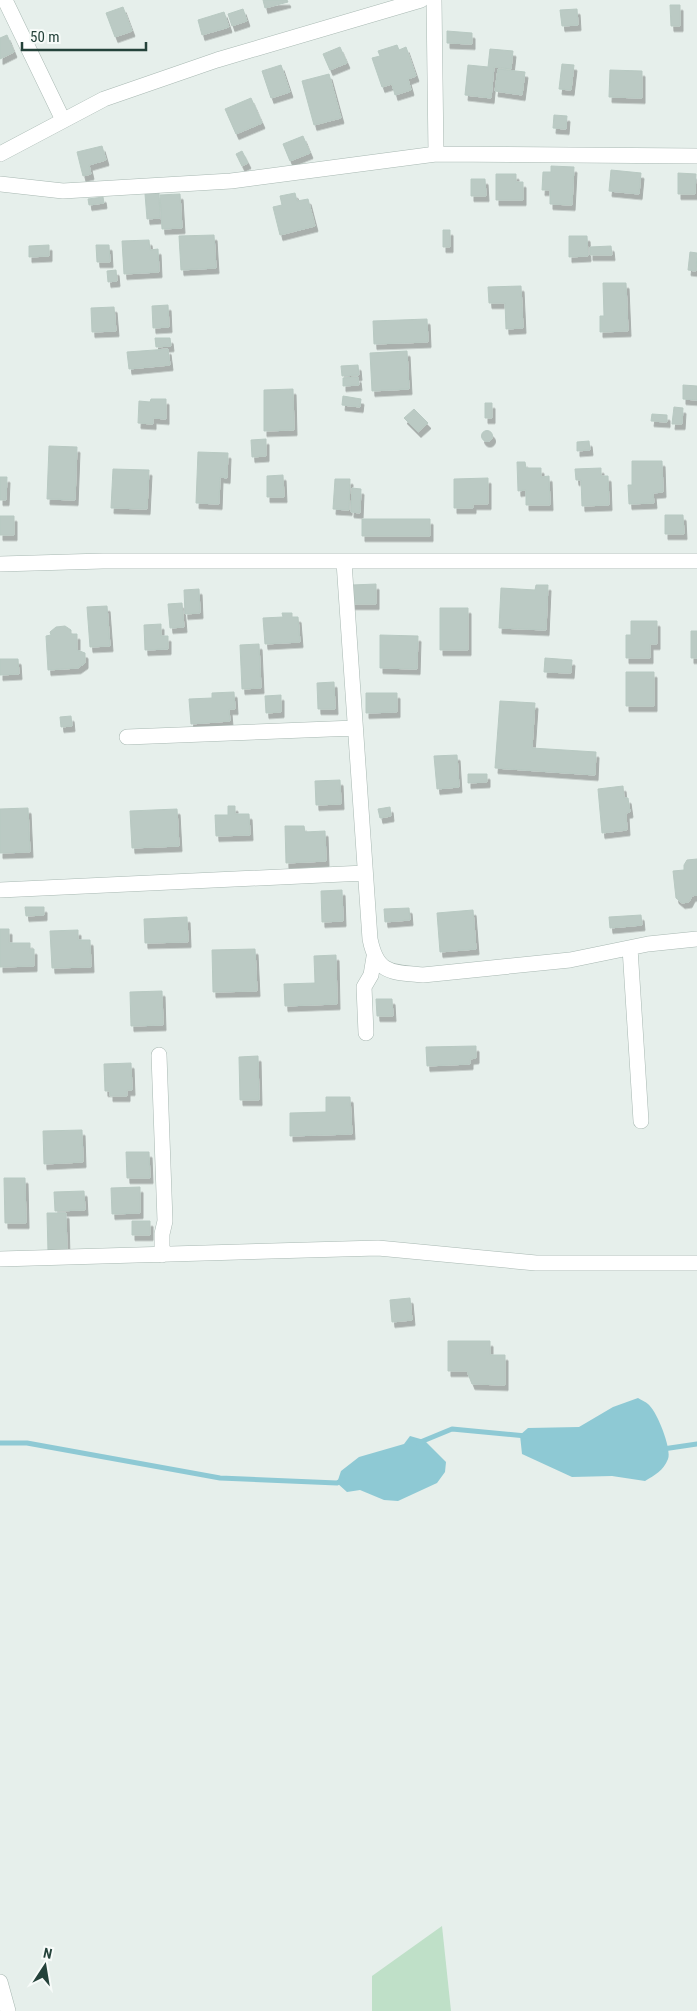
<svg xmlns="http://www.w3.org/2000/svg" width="697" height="2011" viewBox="0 0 697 2011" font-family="'Roboto Condensed',sans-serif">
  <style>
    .green { fill: #bfe0c8 }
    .water { fill: #8ec9d4 }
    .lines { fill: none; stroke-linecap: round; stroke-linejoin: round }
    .stream { stroke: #8ec9d4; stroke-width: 5 }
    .building { fill: #bbcac4; stroke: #b8c9c2; filter: url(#shadow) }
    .minor-casing { stroke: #a8b8b2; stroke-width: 16 }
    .minor { stroke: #fff; stroke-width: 15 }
  </style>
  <defs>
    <filter id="shadow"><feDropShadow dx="3" dy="5.5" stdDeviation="0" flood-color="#0004"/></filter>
  </defs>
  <rect width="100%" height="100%" fill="#e6efeb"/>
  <!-- green -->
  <path class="green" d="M442,1926L451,2011H372V1976Z"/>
  <!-- water -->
  <path class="water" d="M638,1398C641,1400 646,1402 648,1404C657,1411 672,1449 668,1459C663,1471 655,1475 645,1481L612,1476L572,1477L522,1454L520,1435L528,1428L579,1427L613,1407Z
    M410,1436L424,1440L446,1462L445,1472L437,1483L398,1501L384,1500L360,1490L347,1492L337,1483L341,1471L359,1457L404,1444Z"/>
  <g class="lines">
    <!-- stream -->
    <path class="stream" d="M0,1443H27L220,1478L337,1483L343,1480
      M418,1443L452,1429L526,1436
      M663,1449L697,1444"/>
  </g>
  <!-- building -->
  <path class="building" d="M263,0H287L288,2L265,8Z
    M670,5H680V26H671Z
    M123,7L132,31L115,37L106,13Z
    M243,9L247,21L232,26L228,14Z
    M577,9L578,25L562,26L560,10Z
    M224,12L229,27L202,35L198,20Z
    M447,31L472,33V44L447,43Z
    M7,35L14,52L0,59V38Z
    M397,45L399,50L406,47L416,76L408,79L411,90L395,95L392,84L382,87L372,58L380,56L378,51Z
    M340,47L347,63L330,70L323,54Z
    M490,49L513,51L511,69L494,67L491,98L465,95L468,65L488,67Z
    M562,64L574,65L571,90L559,89Z
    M281,65L290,92L271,98L262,71Z
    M498,69L525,72L522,95L495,91Z
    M610,70L642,71V98L609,97Z
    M329,74L341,118L314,125L302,81Z
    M251,98L262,123L236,134L225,109Z
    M554,115L567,116L566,129L553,128Z
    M303,136L310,153L290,161L283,144Z
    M102,146L106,160L89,165L91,174L83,176L77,152Z
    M242,151L248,163L242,166L236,154Z
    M551,166L574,167L572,205L550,204V190H542L543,172H551Z
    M611,170L641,173L639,194L609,191Z
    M678,173L696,174L695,194H678Z
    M496,174H516V182H523V200H496Z
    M471,179H485L486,196H471Z
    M159,193L160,218L147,219L145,194Z
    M295,193L297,201L308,199L315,226L280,235L273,207L282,205L280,196Z
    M180,194L182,228L162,229L160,195Z
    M103,197L104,203L89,205L88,199Z
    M443,230H450V247H443Z
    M214,235L216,268L181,270L179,236Z
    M569,236H587L588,256L569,257Z
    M149,240L150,250L158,249L159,272L124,274L122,241Z
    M49,245V256L29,257V246Z
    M96,245H109L110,262H97Z
    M611,246L612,255H590V247Z
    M690,252L697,253L696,271L688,270Z
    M116,270L117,281L108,282L107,271Z
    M603,283H626L628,331L600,332V316H604Z
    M521,286L523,328L506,329L505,303H489L488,287Z
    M168,305L169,327L153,328L152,306Z
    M114,307L116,331L92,332L91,308Z
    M427,319L428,342L374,344L373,321Z
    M155,338H170L171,346L156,347Z
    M168,349L170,365L129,369L127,352Z
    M407,351L409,389L372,391L370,353Z
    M358,365L359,375L342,376L341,366Z
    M358,377L359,385L343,386V378Z
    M683,385L697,386V400L683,399Z
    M293,389L294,430L264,431V390Z
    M343,396L361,399L360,407L342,405Z
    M151,399H166V419L153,418V424L138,423L139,401L150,402Z
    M485,403H492V418H485Z
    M674,407L683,408L682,424H672Z
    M414,409L428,423L418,432L404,418Z
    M652,414L667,415V422L651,421Z
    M481.5 436a5.5 5.5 0 1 1 11 0a5.5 5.5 0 1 1-11 0Z
    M266,439V456L252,457L251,440Z
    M589,441L590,450L577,451V442Z
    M49,446L77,447L75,500L47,499Z
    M198,452L228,453L227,478L220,477L219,504L196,503Z
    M632,461H662L663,492L653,493L654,503L629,504L628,485H632Z
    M517,462H525L526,468H541V477L549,476L550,505H526V490L518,491Z
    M601,468V476H608L609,505L582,506L581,480H576L575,469Z
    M113,469L149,470L147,509L111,508Z
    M283,475L284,497H267V476Z
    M0,477H7L6,500H0Z
    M488,478V504H473V508H454V479Z
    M335,479H350L349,510L333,509Z
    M352,488L361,489L360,513L351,512Z
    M665,515H683L684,534H665Z
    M0,516H14V535H0Z
    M362,519H430V536H362Z
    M376,584V604H352V585Z
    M536,585H548L546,630L499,628L501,588L535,590Z
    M199,589L200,613L185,614L184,590Z
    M182,603L184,627L170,628L168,604Z
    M107,606L110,646L90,647L87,607Z
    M440,608H468V650H440Z
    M282,613H292V617H298L300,642L265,644L263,618L283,617Z
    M631,621H657V644H650V658H626V635H631Z
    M161,624V636H168V649L145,650L144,625Z
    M65,626L71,630V634H77V650L85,653V663L78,668L48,670L46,636L51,635L50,632L56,627Z
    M691,631H697V658H691Z
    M380,635L418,636L417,669L380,668Z
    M259,644L261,688L242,689L240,645Z
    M545,658L572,660L571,673L544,672Z
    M0,659H18L19,674L0,675Z
    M626,672H654V706H626Z
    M334,682L335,709H318L317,683Z
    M234,692L235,709H229L230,721L191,724L189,699L212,698V693Z
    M366,693H397V712L366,713Z
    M281,695V712L266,713L265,696Z
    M500,701L535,703L532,748L596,752L595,775L495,768Z
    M71,716L72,726L61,727L60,717Z
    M457,755L459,787L437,789L434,756Z
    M468,774H487V782L468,783Z
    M340,780L341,804L316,805L315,781Z
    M623,786L624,798H628L630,812L626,813L627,830L602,833L598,789Z
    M228,806H235V814H249L250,835L216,836L215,815H228Z
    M390,807L391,816L380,818L378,809Z
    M28,808L30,852L0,853V809Z
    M177,809L179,846L132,848L130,811Z
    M285,826H304L305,832L325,831L326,861L286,863Z
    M697,859V895L692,896L689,902L682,903L676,898L673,871L684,870V865L687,860Z
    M342,890L343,921L322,922L321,891Z
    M25,907H44V915L26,916Z
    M409,908L410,920L385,922L384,909Z
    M473,910L476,949L440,952L437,913Z
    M641,915L642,925L610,928L609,917Z
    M187,917L188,942L145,943L144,919Z
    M0,929H9V943H30V949H34V966L0,967Z
    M78,930V940H90L91,967L52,968L50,931Z
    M255,949L257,991L213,992L212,950Z
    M336,955L337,1004L285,1006L284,984L315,983L314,956Z
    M162,991L163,1025L131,1026L130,992Z
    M376,999H392L393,1016H377Z
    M476,1046V1058L470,1059V1064L427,1066L426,1047Z
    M258,1056L259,1100H240L239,1057Z
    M131,1063L132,1090H127V1096H110V1091H105L104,1064Z
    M326,1097H350L352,1134L290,1136V1113L326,1112Z
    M82,1130L83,1162L44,1164L43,1131Z
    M126,1152H149L150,1178H127Z
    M4,1178H25L26,1223H5Z
    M140,1187V1213L112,1214L111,1188Z
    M84,1191L85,1210L55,1211L54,1192Z
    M47,1213H66L67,1251L48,1252Z
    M132,1221H150V1235H132Z
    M410,1298L412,1320L392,1322L390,1300Z
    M448,1341H490V1355H505V1385L472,1384L467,1371H448Z"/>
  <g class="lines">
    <defs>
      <path id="minor" d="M5,0L63,120
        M434,0L436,154
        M0,154L104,99L217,60L421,0
        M0,184L63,191L231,181L436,154L697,156
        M344,562L370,939C377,974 391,972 423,975L570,960L648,944L697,939
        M0,564L103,561H697
        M127,737L355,728
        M0,890L365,873
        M630,948L641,1121
        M366,1033L364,987L371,975L374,957
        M159,1055L165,1221L162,1234V1255
        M0,1259L378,1248L536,1263H697
        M0,1982L8,2011"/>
    </defs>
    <!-- minor casing -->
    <use href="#minor" class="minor-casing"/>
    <!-- minor -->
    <use href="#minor" class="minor"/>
  </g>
  <!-- north arrow -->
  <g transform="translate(45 1966) rotate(12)" stroke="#f7fbf9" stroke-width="4" paint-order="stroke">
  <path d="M0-4L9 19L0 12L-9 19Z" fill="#24423a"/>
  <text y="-8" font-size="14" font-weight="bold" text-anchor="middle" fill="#24423a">N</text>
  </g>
  <!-- scale -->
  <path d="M22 42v8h124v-8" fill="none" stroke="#24423a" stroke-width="2.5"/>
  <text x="30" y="42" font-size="15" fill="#24423a" stroke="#f7fbf9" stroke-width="4" paint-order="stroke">50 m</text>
</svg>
